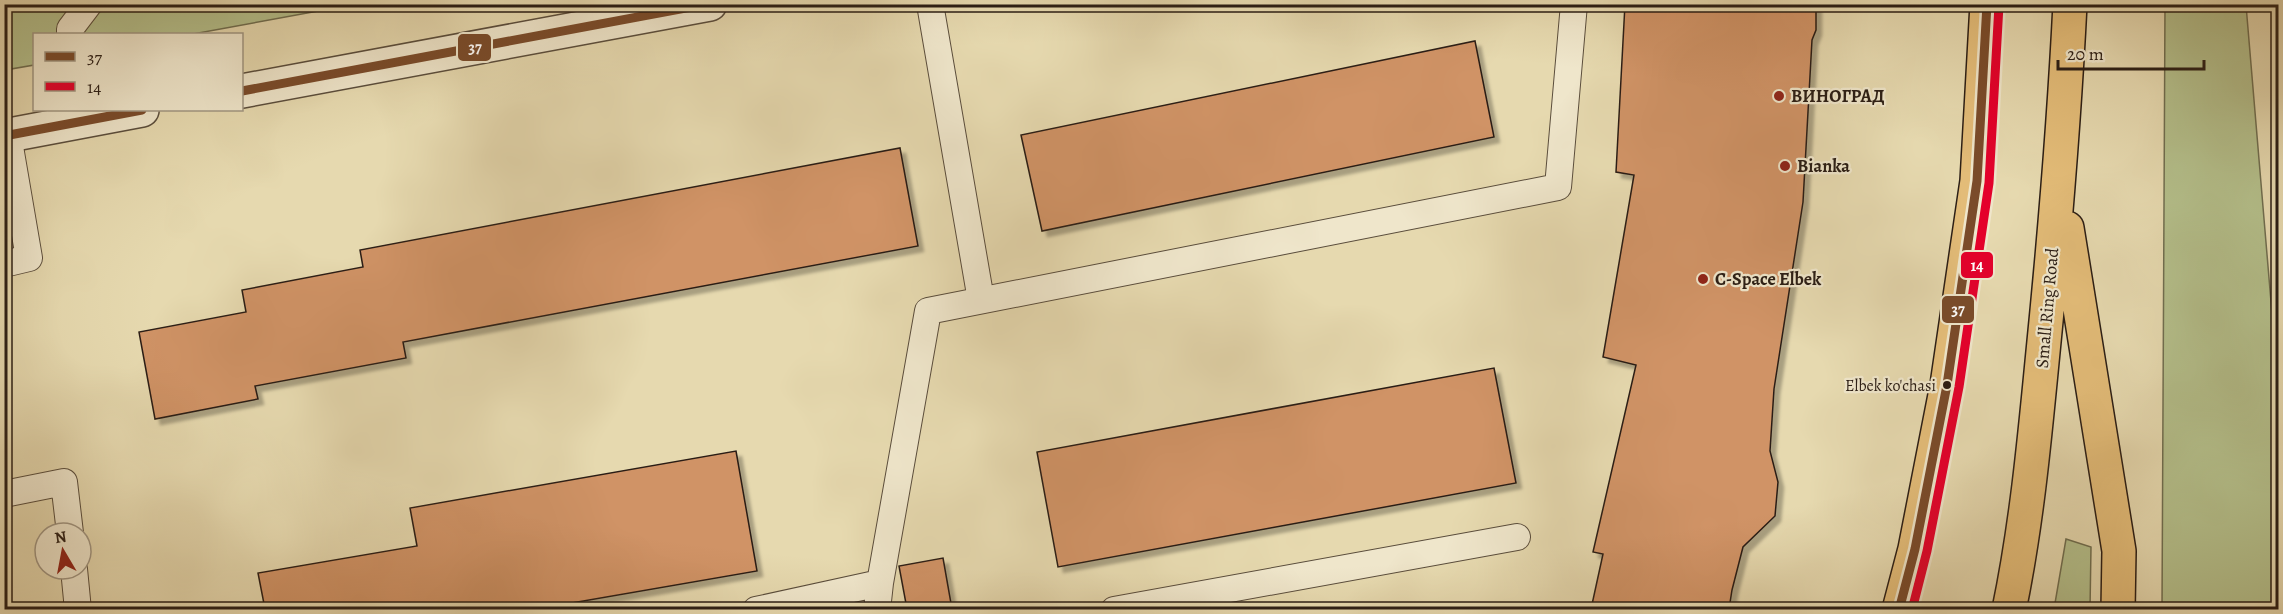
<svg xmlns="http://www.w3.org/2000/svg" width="2283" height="614" viewBox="0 0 2283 614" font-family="Alegreya,serif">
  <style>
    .green { fill: #b4bf8b; stroke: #706e50; stroke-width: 1.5 }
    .building { fill: #d09366; stroke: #2b1e15; stroke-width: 1.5; filter: url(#shadow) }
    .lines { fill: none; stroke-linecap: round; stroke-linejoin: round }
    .service-casing { stroke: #5a4d3c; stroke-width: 28 }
    .minor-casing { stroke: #5a4d3c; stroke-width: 36 }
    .trunk-casing { stroke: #2b1e15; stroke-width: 36 }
    .service { stroke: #efe6cb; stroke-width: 26 }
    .minor { stroke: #efe6cb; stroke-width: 33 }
    .trunk { stroke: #e3bc78; stroke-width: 33 }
    .bus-1-casing { stroke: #efe6cb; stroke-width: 14 }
    .bus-2-casing { stroke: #efe6cb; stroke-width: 14 }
    .bus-1 { stroke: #7a4b2a; stroke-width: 9 }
    .bus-2 { stroke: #e4002b; stroke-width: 9 }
    .poi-dot { fill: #8f2418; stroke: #efe6cb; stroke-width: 2 }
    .bus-dot { fill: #2b1e15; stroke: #efe6cb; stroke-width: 2 }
    .labels { text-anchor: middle; stroke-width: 4.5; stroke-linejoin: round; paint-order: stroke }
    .bus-label { font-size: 16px; fill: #2b1e15; stroke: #efe6cb; text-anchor: end }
    .poi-label { font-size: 18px; font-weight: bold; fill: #2b1e15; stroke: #efe6cb; text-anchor: start }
    .street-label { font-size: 18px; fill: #2b1e15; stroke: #efe6cb }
    .line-badge { stroke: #efe6cb; stroke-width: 2 }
    .badge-label { font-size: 16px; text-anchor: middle; font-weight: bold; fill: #fff }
  </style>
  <defs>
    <filter id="shadow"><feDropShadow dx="5.5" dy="5.5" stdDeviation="1.5" flood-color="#0004"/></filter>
  </defs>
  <rect width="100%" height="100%" fill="#e6d9af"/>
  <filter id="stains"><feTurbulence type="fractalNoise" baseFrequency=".00333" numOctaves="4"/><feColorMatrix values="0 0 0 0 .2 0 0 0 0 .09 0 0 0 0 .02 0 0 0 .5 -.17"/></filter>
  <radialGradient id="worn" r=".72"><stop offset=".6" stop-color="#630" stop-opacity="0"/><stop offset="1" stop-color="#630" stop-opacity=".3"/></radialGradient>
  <!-- green -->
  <path class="green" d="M5,5H351L193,34H34V65L5,70Z
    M2165,5H2246L2278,385V465L2272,609H2162Z
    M2066,539L2091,547L2090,609H2054Z"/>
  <!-- building -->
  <path class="building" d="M1625,4H1816V30L1812,40L1803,202L1774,389L1770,451L1778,482L1775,516L1743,547L1732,590L1729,609H1591L1603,554L1593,552L1636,365L1603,357L1634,175L1616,172Z
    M1475,41L1494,137L1042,231L1021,135Z
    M900,148L918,246L403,342L406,358L255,386L258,399L155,419L139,332L246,312L242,290L363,267L360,250Z
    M1494,368L1516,483L1058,567L1037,452Z
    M736,451L757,571L537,609H265L258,573L417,546L410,508Z
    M943,558L952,609H907L899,566Z"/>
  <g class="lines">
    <defs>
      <path id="service" d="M930,4L981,300
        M70,34V29L89,4
        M4,264L29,258L8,135
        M4,494L64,482L70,533
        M74,569L78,610
        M756,610L880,583
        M877,610L880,583L928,311L1558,187L1574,4
        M1114,610L1517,537"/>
      <path id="minor" d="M242,91L710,4
        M4,136L142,110"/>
      <path id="trunk" d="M2067,228L2119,551L2118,610
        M1899,610L1915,549L1947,385L1977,181L1987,4
        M2009,610C2026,528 2034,445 2042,362C2054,243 2064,124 2070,4"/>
    </defs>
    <!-- service casing -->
    <use href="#service" class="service-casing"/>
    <!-- minor casing -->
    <use href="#minor" class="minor-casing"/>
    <!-- trunk casing -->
    <use href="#trunk" class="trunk-casing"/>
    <!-- service -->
    <use href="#service" class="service"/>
    <!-- minor -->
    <use href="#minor" class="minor"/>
    <!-- trunk -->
    <use href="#trunk" class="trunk"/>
    <defs>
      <path id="bus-1" d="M242,91L707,4
        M4,136L142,110
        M1899,610L1915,549L1947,385L1977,181L1987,4"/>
      <path id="bus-2" d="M1912,610L1927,551L1959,387L1989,183L1999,5"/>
    </defs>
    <!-- bus-1 casing -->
    <use href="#bus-1" class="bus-1-casing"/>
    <!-- bus-2 casing -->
    <use href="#bus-2" class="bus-2-casing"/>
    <!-- bus-1 -->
    <use href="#bus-1" class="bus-1"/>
    <!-- bus-2 -->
    <use href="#bus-2" class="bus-2"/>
  </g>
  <!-- markers -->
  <g class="poi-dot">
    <circle cx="1779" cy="96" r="6"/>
    <circle cx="1785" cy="166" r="6"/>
    <circle cx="1703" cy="279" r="6"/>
  </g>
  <circle class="bus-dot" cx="1947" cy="385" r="5"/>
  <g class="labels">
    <!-- bus labels -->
    <g class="bus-label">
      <text x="1936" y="391">Elbek ko'chasi</text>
    </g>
    <!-- poi labels -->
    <g class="poi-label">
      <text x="1791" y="102">ВИНОГРАД</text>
      <text x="1797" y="172">Bianka</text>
      <text x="1715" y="285">C-Space Elbek</text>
    </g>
    <!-- street labels -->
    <g class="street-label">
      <text transform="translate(2047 308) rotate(-85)" y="6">Small Ring Road</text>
    </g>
  </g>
  <g class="line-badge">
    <rect x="457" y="33" width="35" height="29" rx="6" fill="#7a4b2a"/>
    <rect x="1960" y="251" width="34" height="28" rx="6" fill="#e4002b"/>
    <rect x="1941" y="295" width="34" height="29" rx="6" fill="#7a4b2a"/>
  </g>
  <g class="badge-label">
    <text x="475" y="53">37</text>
    <text x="1977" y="271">14</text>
    <text x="1958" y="315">37</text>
  </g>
  <!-- margin -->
  <rect width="2283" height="614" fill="none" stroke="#e6d9af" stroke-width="24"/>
  <rect x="6" y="6" width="2271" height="602" fill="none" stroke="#2b1e15" stroke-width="3"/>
  <rect x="12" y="12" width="2259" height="590" fill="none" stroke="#2b1e15" stroke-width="1.5"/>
  <!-- legend -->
  <rect x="33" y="33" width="210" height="78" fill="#efe6cb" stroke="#a19682" stroke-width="1.5"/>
  <rect x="45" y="52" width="30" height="9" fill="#7a4b2a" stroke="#a19682" stroke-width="1.5"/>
  <text x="87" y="63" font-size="18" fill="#2b1e15">37</text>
  <rect x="45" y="82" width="30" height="9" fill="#e4002b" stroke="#a19682" stroke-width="1.5"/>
  <text x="87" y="93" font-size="18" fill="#2b1e15">14</text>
  <!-- north arrow -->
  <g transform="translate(63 551) rotate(350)"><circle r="28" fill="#efe6cb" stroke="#a19682" stroke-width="1.5"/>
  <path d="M0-4.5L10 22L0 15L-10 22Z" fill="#8f2418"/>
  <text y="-9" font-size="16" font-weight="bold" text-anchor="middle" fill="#2b1e15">N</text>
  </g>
  <!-- scale -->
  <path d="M2058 60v9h146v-9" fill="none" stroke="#2b1e15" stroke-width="3"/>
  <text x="2067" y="60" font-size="18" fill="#2b1e15" stroke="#efe6cb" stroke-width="4.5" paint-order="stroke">20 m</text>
  <rect width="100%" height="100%" filter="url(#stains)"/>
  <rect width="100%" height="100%" fill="url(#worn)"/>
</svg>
